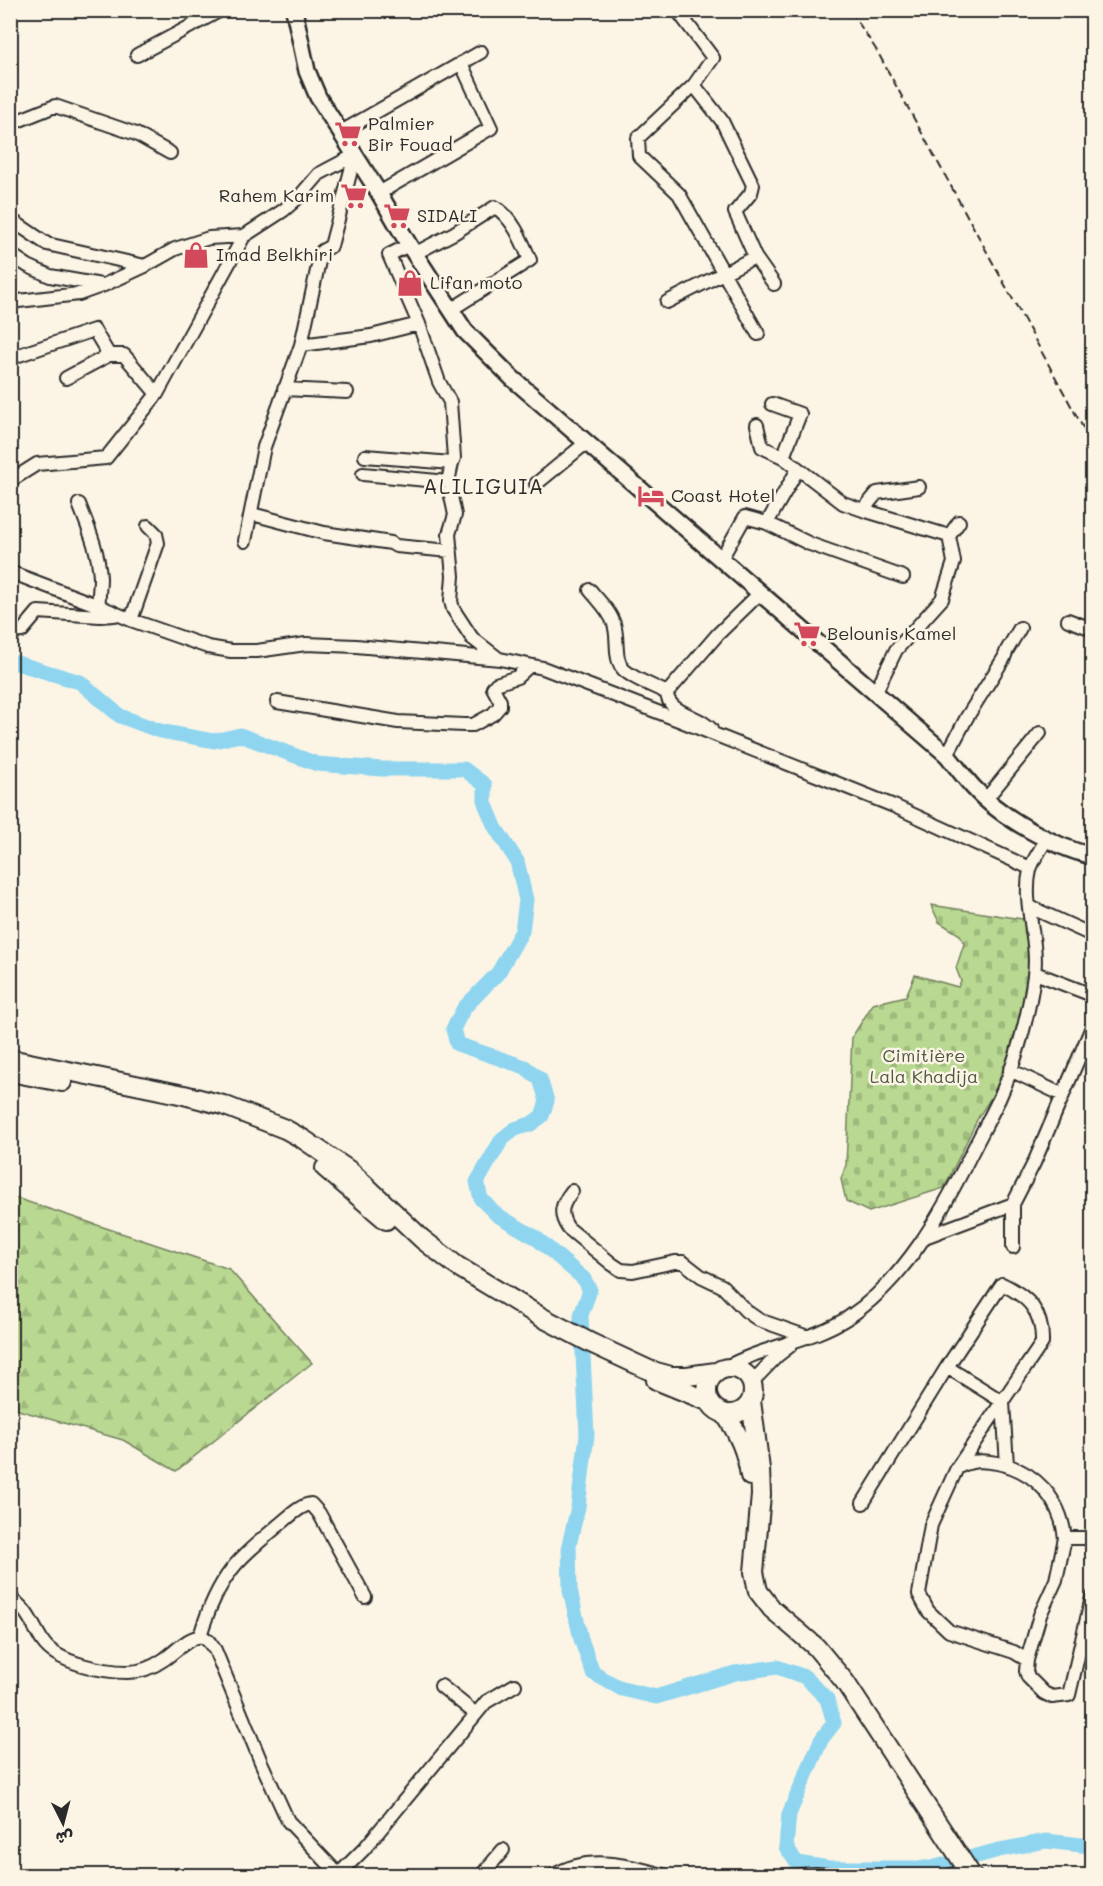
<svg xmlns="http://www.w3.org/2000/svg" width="1103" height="1886" viewBox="0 0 1103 1886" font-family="Mali,'Playpen Sans Arabic',sans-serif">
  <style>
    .forest { fill: url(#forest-firs); stroke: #72825e; stroke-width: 1.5 }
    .cemetery { fill: url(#cemetery-stones); stroke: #72825e; stroke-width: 1.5 }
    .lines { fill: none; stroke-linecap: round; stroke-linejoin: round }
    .river { stroke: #8fd5f0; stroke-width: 15 }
    .minor-casing { stroke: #2b2b2b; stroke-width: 16 }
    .major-casing { stroke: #2b2b2b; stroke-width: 20 }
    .highway-casing { stroke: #2b2b2b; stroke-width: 22 }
    .minor { stroke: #fcf5e5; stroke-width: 12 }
    .major { stroke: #fcf5e5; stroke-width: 15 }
    .highway { stroke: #fcf5e5; stroke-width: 18 }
    .rail { stroke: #2b2b2b; stroke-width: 2; stroke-dasharray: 9 4.5; stroke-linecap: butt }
    .labels { text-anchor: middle; stroke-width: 5; stroke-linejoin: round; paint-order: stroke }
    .poi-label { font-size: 18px; fill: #2b2b2b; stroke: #fcf5e5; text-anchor: start }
    .park-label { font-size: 18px; fill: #4e5644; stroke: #fcf5e5 }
    .quarter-label { font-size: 21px; letter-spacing: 1.5px; fill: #2b2b2b; stroke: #fcf5e5 }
  </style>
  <defs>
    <pattern id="forest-firs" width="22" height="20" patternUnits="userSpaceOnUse" patternTransform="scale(1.5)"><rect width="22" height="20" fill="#b9d891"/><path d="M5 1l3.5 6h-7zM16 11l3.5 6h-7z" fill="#9fba7d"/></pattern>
    <pattern id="cemetery-stones" width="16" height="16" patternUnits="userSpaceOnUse" patternTransform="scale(1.5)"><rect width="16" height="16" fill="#b9d891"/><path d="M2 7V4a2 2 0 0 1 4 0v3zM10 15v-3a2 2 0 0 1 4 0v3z" fill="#9fba7d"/></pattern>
  </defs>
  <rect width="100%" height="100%" fill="#fcf5e5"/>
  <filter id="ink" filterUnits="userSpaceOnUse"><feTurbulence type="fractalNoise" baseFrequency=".0167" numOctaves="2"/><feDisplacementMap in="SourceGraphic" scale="12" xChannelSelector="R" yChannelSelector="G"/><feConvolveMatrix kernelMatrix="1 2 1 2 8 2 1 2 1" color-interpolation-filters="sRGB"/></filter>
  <g filter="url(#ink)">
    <!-- forest -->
    <path class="forest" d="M10,1196L229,1269L312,1363L176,1471L123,1440L11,1408Z"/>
    <!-- cemetery -->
    <path class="cemetery" d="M931,905L1029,920L1030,984L1002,1081L979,1116L944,1188L869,1212L846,1201L841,1179L846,1165L852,1037L873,1004L906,996L915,975L958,987L961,981L956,968L964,944L960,935L939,922Z"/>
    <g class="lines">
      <!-- river -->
      <path class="river" d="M10,661L80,682L120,716L160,731L214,741L240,735L317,764L382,769H464L485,785V803L495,827L517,861L526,900L522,931L498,973L464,1008L453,1029L457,1044L525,1067L540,1079L547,1101L542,1116L531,1124L515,1129L502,1139L477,1182L481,1199L497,1215L535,1237L584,1279L590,1290L581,1315L587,1435L578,1507L569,1545L570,1590L581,1639L593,1673L622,1689L656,1697L735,1673L777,1667L805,1677L827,1699L834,1723L821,1740L789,1814L786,1847L797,1863L829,1868H932L999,1850L1046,1841L1090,1846L1092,1848"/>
      <defs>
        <path id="minor" d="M677,10L713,58L694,85L638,138L639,156L679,194L758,334
          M137,55L221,10
          M694,85L722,121L753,185L751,193L735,212L755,257L774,284
          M10,124L55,106L136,134L170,153
          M341,132L481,52
          M379,193L491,128L461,63
          M10,219L47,244L145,266
          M409,245L389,255L419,324L439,382L450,402L454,458L452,463L448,482L455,515L449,534L453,576L451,601L453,609L472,638L499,659
          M10,254L28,266L50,276L101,285
          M414,254L454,233L495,207C513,218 522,241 530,260L452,309
          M10,302L79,294L104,285L145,266L175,249L209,238L244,236L284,210L301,195L319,174L355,155
          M667,302L755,257
          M301,345L371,336L419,324
          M10,358L94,330L109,355H124L157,394
          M66,378L109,355
          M284,389L347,392
          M772,404L800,414L783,457
          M757,425L762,447L783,457L843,503L863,510L877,493L919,487
          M365,456L452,463
          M363,474L448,482
          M10,481L37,464L106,458L157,394L244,236
          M536,484L587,442
          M79,504C88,527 99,552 100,578C100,588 98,596 99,606
          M863,510L949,536L959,522
          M252,514L324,533L391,543L396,546L450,551
          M767,523L798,469
          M245,541L264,447L301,345L319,261L322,251L331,246L355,155
          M721,559L745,517L767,523L810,544L903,577
          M10,572L99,606L131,620L208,647L231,651H257L306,644L356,646L500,659L543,668L681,721L894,806L1030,868
          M590,590C598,600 610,611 614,624C619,639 613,659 624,670C635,680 654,686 667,693
          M131,620L158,543L156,534L148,526
          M1068,620L1092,629
          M10,632L22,631L38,612L100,616L114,615
          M875,693L896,650L942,599L954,562L949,536
          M277,702L398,722L464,725H473L493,714L500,706V701L493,688L496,684L517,677L529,666
          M711,729C698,714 668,714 667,693L718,634L760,593
          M947,755L967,717L1004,658L1007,650L1020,628
          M986,799L1040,733
          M1030,907L1092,935
          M1035,973L1092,995
          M1010,1070L1063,1095
          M572,1191C562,1204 558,1213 568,1228L612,1264L621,1270L633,1271L675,1262H683L701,1276L722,1286L746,1311L759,1320L808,1337
          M1013,1204V1247
          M925,1237L1013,1204L1034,1163L1092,1027
          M947,1367L1003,1402L1007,1465
          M723,1369C763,1346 810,1342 849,1317C904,1280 940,1216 969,1158C979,1138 990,1118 1000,1097C1016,1062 1029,1014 1034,975C1039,940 1022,904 1030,870C1033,859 1042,848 1047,838
          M752,1382L777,1356L790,1346
          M957,1468C971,1460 982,1460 997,1463C1035,1470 1061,1500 1065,1538H1092
          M863,1503L947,1367L1002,1284C1029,1297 1043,1312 1042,1343L957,1468L931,1525L919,1594L928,1611L949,1631L1014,1652L1027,1660L1026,1671L1028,1677L1044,1693L1052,1697L1069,1695L1092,1597
          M10,1598C28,1609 32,1625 43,1642C57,1663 104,1672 128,1672C140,1672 153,1667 163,1660C173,1654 191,1634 202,1637C208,1638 211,1645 215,1650L261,1762L288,1821L340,1876
          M200,1636C207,1613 217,1588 232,1569C245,1552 264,1538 280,1524C289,1517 300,1505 311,1504L319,1513L365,1597
          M1027,1660L1040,1615L1056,1580L1065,1538
          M441,1686L476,1714
          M339,1874L364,1849L486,1702L515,1685
          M481,1876L503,1850
          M553,1876C587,1854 630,1865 666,1876
          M784,1876L816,1874L841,1876
          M948,1876L957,1873"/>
        <path id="major" d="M294,10L307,71L318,97L379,193L409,245L465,331L512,378L947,755C956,766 964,777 973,787C1000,817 1054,847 1092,856"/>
        <path id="highway" d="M10,1059L184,1095L223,1105L285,1129L303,1139L350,1171L422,1239L457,1266L541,1317L591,1343L649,1370L671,1376H687L716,1372
          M10,1072L62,1082
          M325,1168L386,1220
          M707 1391a23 23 0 1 1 46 0a23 23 0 1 1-46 0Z
          M656,1380L710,1402
          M751,1401L760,1469L761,1495L754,1572L758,1591L772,1609L816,1647L845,1682L972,1876
          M724,1413C738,1432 747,1452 750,1476"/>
      </defs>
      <!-- minor casing -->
      <use href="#minor" class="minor-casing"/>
      <!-- major casing -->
      <use href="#major" class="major-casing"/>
      <!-- highway casing -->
      <use href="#highway" class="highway-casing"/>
      <!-- minor -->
      <use href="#minor" class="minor"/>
      <!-- major -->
      <use href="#major" class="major"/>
      <!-- highway -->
      <use href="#highway" class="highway"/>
      <!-- rail -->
      <path class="rail" d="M850,10L877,51L1092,444"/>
    </g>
  </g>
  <!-- icons -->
  <defs>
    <symbol id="supermarket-bare" viewBox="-9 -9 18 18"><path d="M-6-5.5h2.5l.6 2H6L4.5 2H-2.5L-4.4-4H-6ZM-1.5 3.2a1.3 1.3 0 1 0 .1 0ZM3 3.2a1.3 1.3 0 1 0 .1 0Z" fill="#d1495b" stroke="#fcf5e5" stroke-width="2.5" paint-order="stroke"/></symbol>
    <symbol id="shop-bare" viewBox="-9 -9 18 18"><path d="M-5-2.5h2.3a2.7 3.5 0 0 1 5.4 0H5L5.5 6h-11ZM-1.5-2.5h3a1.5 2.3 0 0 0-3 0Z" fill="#d1495b" stroke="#fcf5e5" stroke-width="2.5" paint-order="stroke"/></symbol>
    <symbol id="hotel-bare" viewBox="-9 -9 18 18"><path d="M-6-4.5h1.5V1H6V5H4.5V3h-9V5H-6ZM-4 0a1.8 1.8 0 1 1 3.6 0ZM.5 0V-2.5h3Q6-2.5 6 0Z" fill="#d1495b" stroke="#fcf5e5" stroke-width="2.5" paint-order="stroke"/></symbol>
  </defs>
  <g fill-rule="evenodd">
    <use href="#supermarket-bare" x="329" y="115" width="38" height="38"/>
    <use href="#supermarket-bare" x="335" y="177" width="38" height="38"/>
    <use href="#supermarket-bare" x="378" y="197" width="38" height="38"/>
    <use href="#shop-bare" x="177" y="236" width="38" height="38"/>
    <use href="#shop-bare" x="391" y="264" width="38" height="38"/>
    <use href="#hotel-bare" x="632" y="477" width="38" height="38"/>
    <use href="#supermarket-bare" x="788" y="615" width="38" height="38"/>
  </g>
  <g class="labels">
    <!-- poi labels -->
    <g class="poi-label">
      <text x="368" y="130">Palmier<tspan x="368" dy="21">Bir Fouad</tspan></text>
      <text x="334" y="202" text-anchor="end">Rahem Karim</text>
      <text x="417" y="222">SIDALI</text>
      <text x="216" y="261">Imad Belkhiri</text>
      <text x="430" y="289">Lifan moto</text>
      <text x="671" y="502">Coast Hotel</text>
      <text x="827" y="640">Belounis Kamel</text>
    </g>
    <!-- park labels -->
    <g class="park-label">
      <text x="924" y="1062">Cimitière<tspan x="924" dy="21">Lala Khadija</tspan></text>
    </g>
    <!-- quarter labels -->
    <g class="quarter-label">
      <text x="484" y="494">ALILIGUIA</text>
    </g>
  </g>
  <!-- margin -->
  <rect width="1103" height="1886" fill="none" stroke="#fcf5e5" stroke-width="36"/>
  <rect x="18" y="18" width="1067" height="1850" fill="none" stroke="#2b2b2b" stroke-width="2" filter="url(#ink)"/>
  <!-- north arrow -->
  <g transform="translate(63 1823) rotate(174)" stroke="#fcf5e5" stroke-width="4.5" paint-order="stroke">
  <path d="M0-4.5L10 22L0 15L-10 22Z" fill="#2b2b2b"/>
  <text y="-9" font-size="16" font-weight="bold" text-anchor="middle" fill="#2b2b2b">ش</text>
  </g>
</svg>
